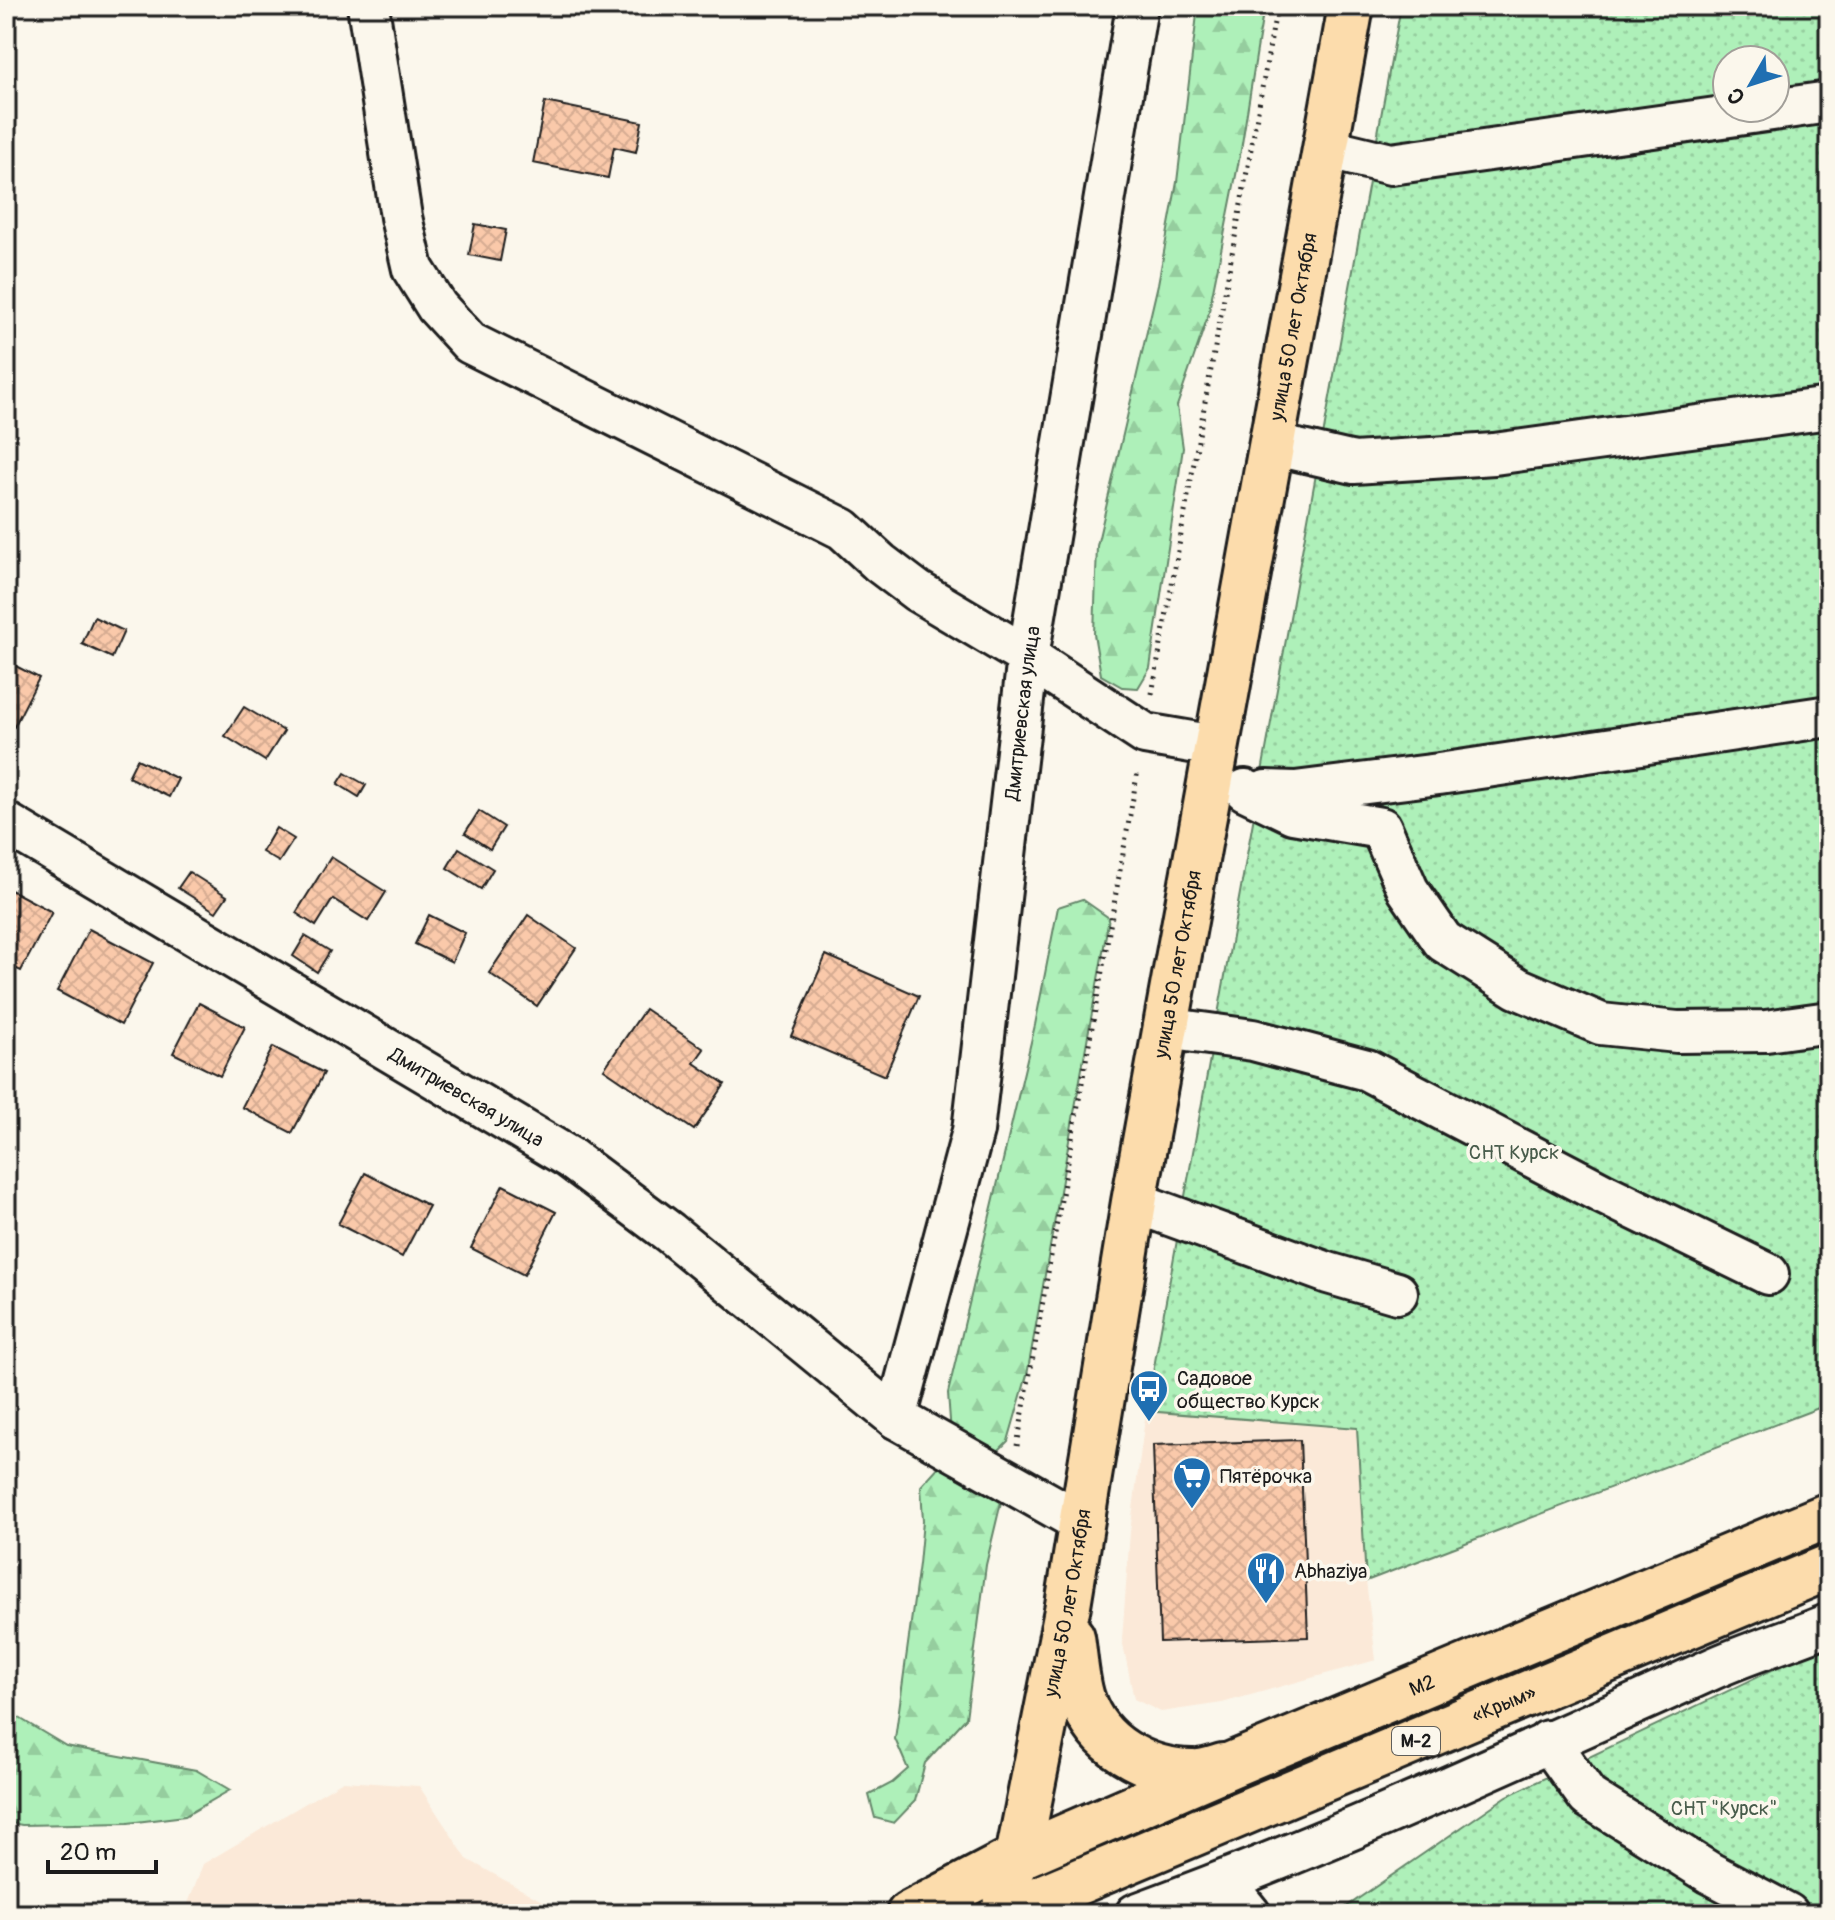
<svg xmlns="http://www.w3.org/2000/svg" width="1835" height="1920" viewBox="0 0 1835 1920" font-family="Pangolin,sans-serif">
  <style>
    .built { fill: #fbe9d8 }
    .forest { fill: url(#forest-firs); stroke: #65866a; stroke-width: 2 }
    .garden { fill: url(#garden-dots); stroke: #65866a; stroke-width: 2; fill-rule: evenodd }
    .building { fill: url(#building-cross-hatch); stroke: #1c1c1c; stroke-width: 2 }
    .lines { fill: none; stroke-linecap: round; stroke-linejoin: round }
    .minor-casing { stroke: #1c1c1c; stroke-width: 46 }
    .major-casing { stroke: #1c1c1c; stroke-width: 50 }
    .highway-casing { stroke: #1c1c1c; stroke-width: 50 }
    .path { stroke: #1c1c1c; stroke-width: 5; stroke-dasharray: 2 6; stroke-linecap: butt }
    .minor { stroke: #fbf7ec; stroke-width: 40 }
    .major { stroke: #fcdcac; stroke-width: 44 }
    .highway { stroke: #fcdcac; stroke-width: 44 }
    .labels { text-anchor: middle; stroke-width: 7; stroke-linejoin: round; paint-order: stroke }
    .shield { fill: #fbf7ec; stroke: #5f5e5a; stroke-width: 2 }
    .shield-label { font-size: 18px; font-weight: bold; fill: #1c1c1c }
    .street-label { font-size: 20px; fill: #1c1c1c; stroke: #fbf7ec }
    .park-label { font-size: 20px; fill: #485c4b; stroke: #fbf7ec }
    .poi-label { font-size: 20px; fill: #1c1c1c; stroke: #fbf7ec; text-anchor: start }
  </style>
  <defs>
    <pattern id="forest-firs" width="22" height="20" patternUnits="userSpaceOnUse" patternTransform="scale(2)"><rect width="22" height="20" fill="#aef0b9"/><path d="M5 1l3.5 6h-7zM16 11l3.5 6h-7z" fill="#95cd9e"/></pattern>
    <pattern id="garden-dots" width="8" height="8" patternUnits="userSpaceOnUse" patternTransform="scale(2)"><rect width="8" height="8" fill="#aef0b9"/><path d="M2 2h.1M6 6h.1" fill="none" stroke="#95cd9e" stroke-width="1.8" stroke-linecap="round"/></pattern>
    <pattern id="building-cross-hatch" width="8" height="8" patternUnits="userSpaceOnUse" patternTransform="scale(2)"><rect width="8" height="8" fill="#fac9aa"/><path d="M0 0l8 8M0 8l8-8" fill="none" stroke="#d6ac92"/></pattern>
  </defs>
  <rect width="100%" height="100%" fill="#fbf7ec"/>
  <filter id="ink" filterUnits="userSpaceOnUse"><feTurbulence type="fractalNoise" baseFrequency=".0125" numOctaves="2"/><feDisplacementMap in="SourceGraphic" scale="16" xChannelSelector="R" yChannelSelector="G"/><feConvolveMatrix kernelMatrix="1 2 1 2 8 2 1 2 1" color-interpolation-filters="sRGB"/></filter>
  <g filter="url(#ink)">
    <!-- built -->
    <path class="built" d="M1146,1411L1357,1428L1366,1581L1376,1660L1222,1703L1161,1712L1134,1699L1122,1639L1130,1532Z
      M343,1781L419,1786L467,1859L565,1914H184L203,1864Z"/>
    <!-- forest -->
    <path class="forest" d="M1198,6H1264L1241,150L1208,316L1177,406L1183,448L1150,668L1138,688L1122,687L1101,675L1094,634L1097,546L1158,284L1177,182Z
      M1082,899L1109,918L1027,1375L1008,1441L992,1457L951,1434L948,1393L1035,1025L1058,907Z
      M940,1465L1002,1498L986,1565L966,1718L925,1763L915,1801L894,1823L875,1818L869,1795L892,1783L908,1769L895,1739L919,1564L923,1521L921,1486Z
      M6,1710L66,1746L196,1770L230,1790L185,1816L128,1823L22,1825L6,1822Z"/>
    <!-- garden -->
    <path class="garden" d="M1401,6H1829V1404L1366,1581L1357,1428L1146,1411ZM1727,60H1775V108H1727Z
      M1829,1643V1914H1336L1507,1796Z"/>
    <!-- building -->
    <path class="building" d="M927,6H965L963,14Z
      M545,102L642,122L636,152L614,147L608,178L533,163Z
      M475,224L506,230L500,261L469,255Z
      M94,617L124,631L112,658L82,644Z
      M6,661L39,678L14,727L6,723Z
      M244,707L284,731L265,761L225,736Z
      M137,759L178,779L169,797L128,777Z
      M345,773L366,785L359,797L338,784Z
      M479,811L504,827L490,849L465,833Z
      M276,828L294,839L279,862L262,852Z
      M459,848L493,869L481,889L447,868Z
      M331,857L386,892L368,921L333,899L316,926L296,913Z
      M189,872L227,896L216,912L178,888Z
      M7,888L52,912L21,971L6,964Z
      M429,915L465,933L452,962L415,944Z
      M528,915L576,948L537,1006L489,973Z
      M89,929L153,963L121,1025L57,991Z
      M305,936L330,951L317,972L293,956Z
      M826,955L919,996L885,1076L791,1036Z
      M199,1003L245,1027L220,1076L173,1053Z
      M645,1009L704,1049L694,1063L725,1084L694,1130L604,1069Z
      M273,1047L324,1073L292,1133L242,1107Z
      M365,1173L429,1206L402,1257L338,1224Z
      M503,1185L556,1212L524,1275L471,1248Z
      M1300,1440L1308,1637L1160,1642L1153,1445Z"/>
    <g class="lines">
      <defs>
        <g id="minor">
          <path d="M368,6L401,217L413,269L437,307L470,343L843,529L880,563L917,591L1028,657L1145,734L1215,746"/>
          <path d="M1325,148L1391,164L1829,102"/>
          <path d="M1271,444L1354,463L1494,454L1829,408"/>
          <path d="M1245,790L1293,813L1381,828L1408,890L1443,941L1517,988L1601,1024L1677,1032L1766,1031L1829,1022"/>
          <path d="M1266,791L1295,792L1439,774L1829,716"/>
          <path id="s1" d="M6,823L570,1158L669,1232L896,1418L1081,1522"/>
          <path d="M1165,1028L1253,1040L1367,1070L1602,1193L1768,1274"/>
          <path d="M1134,1202L1328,1273L1397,1293"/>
          <path id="s2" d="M896,1418L973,1131L1028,657L1137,6"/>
          <path d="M1548,1741L1588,1797L1710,1873L1788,1914"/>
          <path d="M1224,1882L1250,1914"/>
          <path d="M1136,1914C1332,1843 1521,1755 1710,1670C1749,1652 1790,1641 1829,1624"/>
        </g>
        <g id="major">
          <path d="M1072,1637C1075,1656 1076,1679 1082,1698C1097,1745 1145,1771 1192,1772C1202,1773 1213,1769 1223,1766"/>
          <path id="s3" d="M1002,1886L1018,1857L1068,1605L1134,1202L1351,6"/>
        </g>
        <g id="highway">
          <path id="s4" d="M909,1914L1018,1857L1233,1764L1829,1515"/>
          <path id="s5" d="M1002,1914L1829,1567"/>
        </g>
      </defs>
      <!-- minor casing -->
      <use href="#minor" class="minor-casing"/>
      <!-- major casing -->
      <use href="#major" class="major-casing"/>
      <!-- highway casing -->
      <use href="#highway" class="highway-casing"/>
      <!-- path -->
      <path class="path" d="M1152,694L1277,6
        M1017,1446L1138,770"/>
      <!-- minor -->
      <use href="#minor" class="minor"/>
      <!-- major -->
      <use href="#major" class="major"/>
      <!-- highway -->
      <use href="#highway" class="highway"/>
    </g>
  </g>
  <!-- icons -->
  <defs>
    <symbol id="bus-pin" viewBox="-11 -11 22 30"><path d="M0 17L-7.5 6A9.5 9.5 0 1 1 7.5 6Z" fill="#1f6fb2" stroke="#fbf7ec"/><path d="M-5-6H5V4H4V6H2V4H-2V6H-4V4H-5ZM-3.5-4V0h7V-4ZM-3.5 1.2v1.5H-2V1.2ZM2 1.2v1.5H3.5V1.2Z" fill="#fff"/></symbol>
    <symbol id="supermarket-pin" viewBox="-11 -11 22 30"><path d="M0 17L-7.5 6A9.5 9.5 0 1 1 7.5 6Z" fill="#1f6fb2" stroke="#fbf7ec"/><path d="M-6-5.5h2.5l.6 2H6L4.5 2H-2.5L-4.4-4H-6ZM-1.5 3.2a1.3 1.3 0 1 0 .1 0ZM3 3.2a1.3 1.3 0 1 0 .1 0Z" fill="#fff"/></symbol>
    <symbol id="restaurant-pin" viewBox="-11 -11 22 30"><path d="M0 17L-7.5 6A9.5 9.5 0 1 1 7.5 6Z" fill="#1f6fb2" stroke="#fbf7ec"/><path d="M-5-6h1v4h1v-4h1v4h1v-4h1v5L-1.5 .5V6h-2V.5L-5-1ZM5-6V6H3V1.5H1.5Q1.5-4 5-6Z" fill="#fff"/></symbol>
  </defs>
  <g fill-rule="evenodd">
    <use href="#bus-pin" x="1127" y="1367" width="44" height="60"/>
    <use href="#supermarket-pin" x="1170" y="1454" width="44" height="60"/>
    <use href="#restaurant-pin" x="1244" y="1549" width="44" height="60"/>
  </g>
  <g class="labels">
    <!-- shield labels -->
    <rect class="shield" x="1392" y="1727" width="48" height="28" rx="6"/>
    <g class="shield-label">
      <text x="1416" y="1747">М-2</text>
    </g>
    <!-- street labels -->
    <g class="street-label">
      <text dy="7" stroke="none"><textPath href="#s3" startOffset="1588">улица 50 лет Октября</textPath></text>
      <text dy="7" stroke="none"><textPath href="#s2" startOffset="718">Дмитриевская улица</textPath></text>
      <text dy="7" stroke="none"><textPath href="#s3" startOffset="940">улица 50 лет Октября</textPath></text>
      <text dy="7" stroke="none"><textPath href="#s1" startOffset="536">Дмитриевская улица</textPath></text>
      <text dy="7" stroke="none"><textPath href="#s3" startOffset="292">улица 50 лет Октября</textPath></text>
      <text dy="7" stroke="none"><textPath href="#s4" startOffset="562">М2</textPath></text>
      <text dy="7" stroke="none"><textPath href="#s5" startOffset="544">«Крым»</textPath></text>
    </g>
    <!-- park labels -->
    <g class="park-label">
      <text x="1514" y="1159">СНТ Курск</text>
      <text x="1724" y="1815">СНТ "Курск"</text>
    </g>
    <!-- poi labels -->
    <g class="poi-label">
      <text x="1177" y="1385">Садовое<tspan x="1177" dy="23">общество Курск</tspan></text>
      <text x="1220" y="1483">Пятёрочка</text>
      <text x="1294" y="1578">Abhaziya</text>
    </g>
  </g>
  <!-- margin -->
  <rect width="1835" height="1920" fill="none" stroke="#fbf7ec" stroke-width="32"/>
  <rect x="16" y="16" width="1803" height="1888" fill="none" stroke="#1c1c1c" stroke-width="3" filter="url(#ink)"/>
  <!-- north arrow -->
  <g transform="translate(1751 84) rotate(231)"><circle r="38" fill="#fbf7ec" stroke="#a29f99" stroke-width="2"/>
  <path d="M0-6L14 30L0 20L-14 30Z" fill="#1f6fb2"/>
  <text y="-12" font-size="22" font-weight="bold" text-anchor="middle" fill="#1c1c1c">С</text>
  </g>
  <!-- scale -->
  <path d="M48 1860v12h108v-12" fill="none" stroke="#1c1c1c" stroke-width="4"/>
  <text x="60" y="1860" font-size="24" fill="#1c1c1c" stroke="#fbf7ec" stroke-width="6" paint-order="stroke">20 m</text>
</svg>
